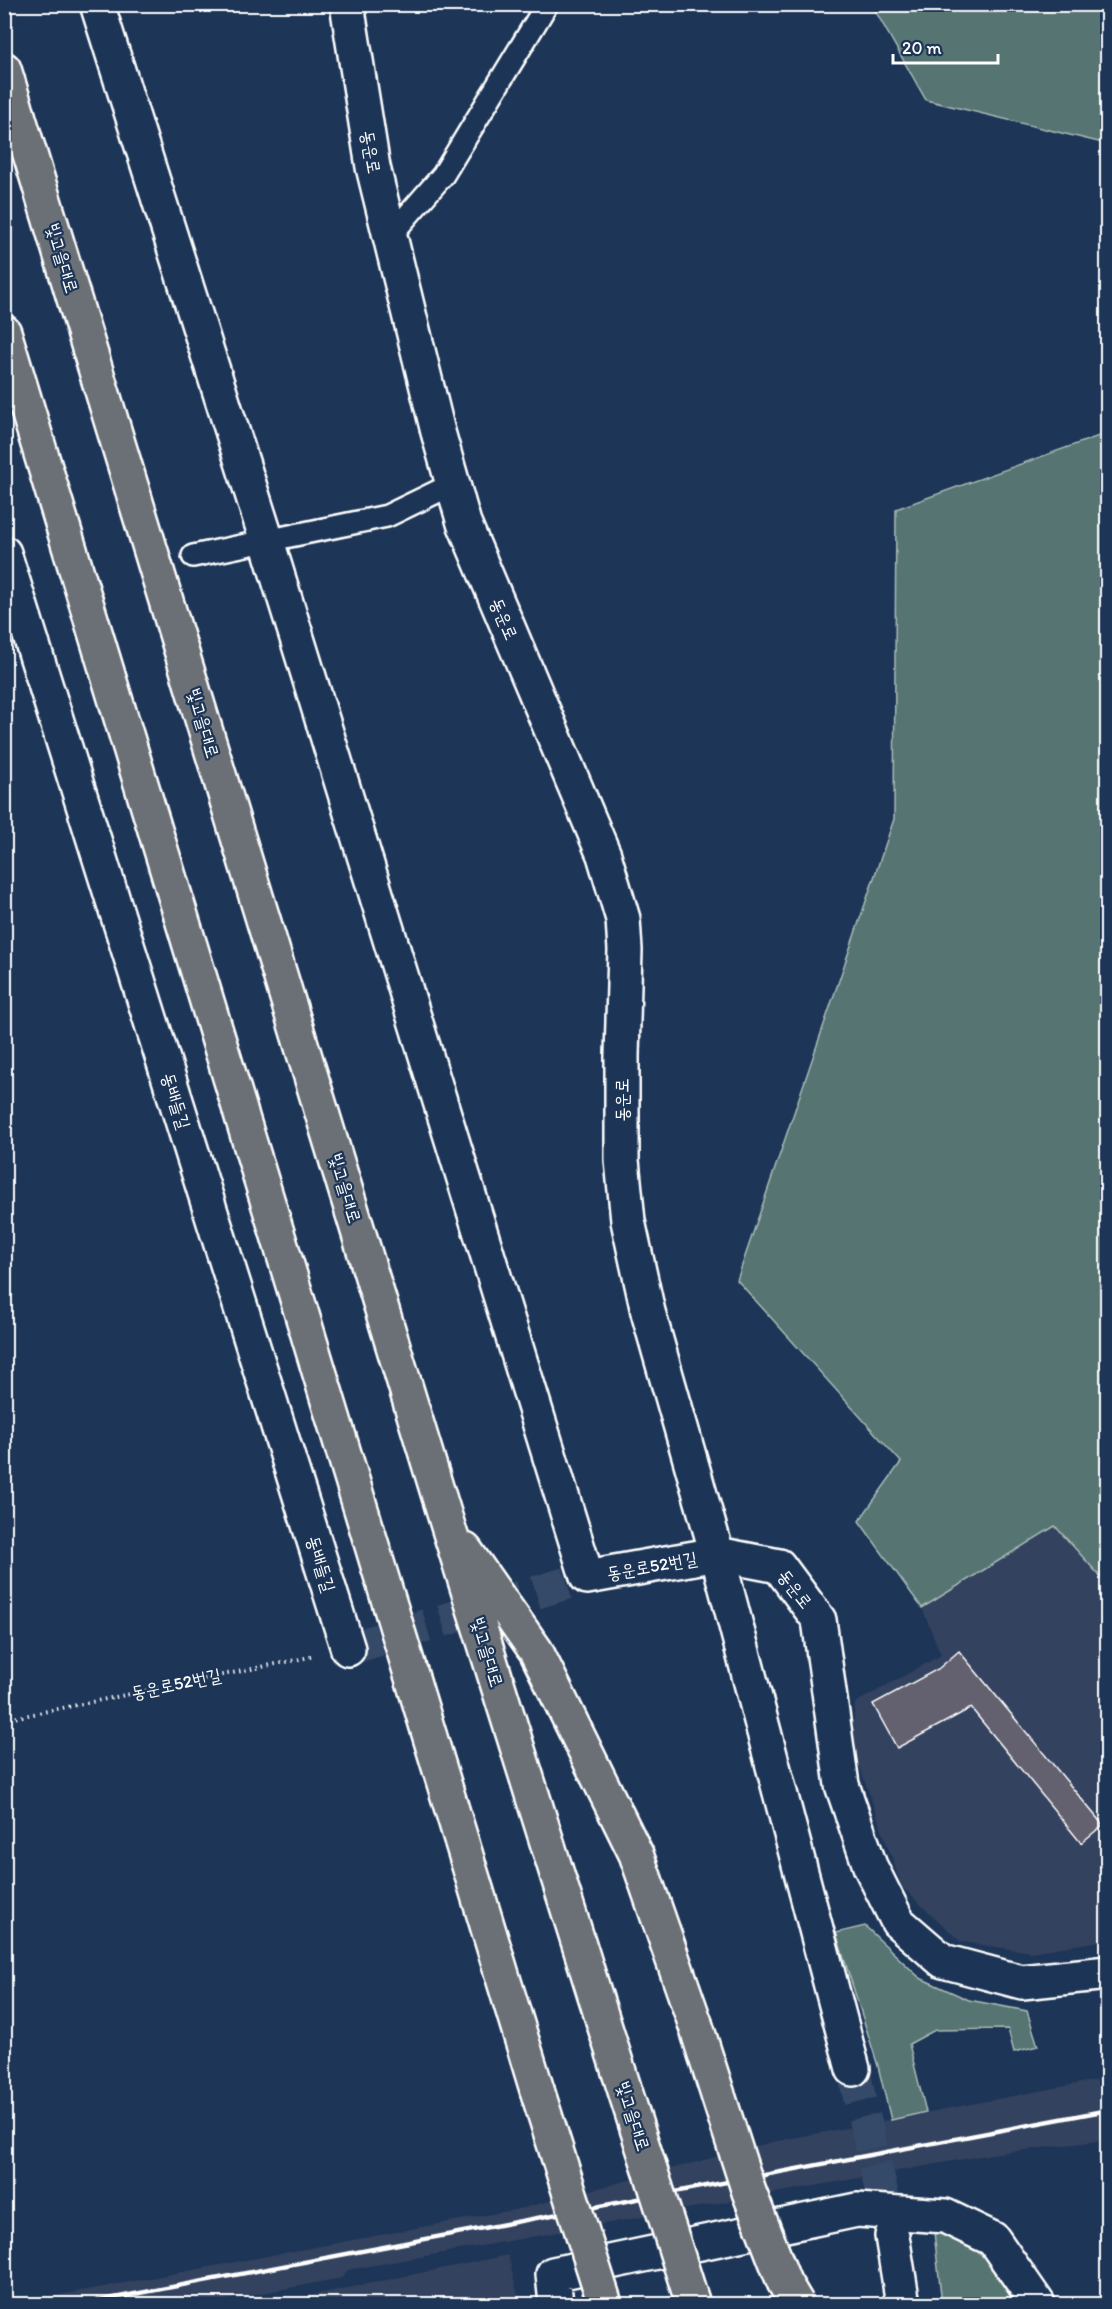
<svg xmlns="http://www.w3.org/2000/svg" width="1112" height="2309" viewBox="0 0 1112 2309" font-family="Itim,'Poor Story',sans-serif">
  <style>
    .built { fill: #32425e }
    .green { fill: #567472; stroke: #aabab8; stroke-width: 1.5 }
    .building { fill: #64616f; stroke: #fff; stroke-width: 1.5 }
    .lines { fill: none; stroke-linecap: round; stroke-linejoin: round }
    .street-tunnel { stroke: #344968; stroke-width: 33; stroke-dasharray: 33 16; stroke-linecap: butt }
    .secondary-tunnel { stroke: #344968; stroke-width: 33; stroke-dasharray: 33 16; stroke-linecap: butt }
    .lane-casing { stroke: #fff; stroke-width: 26 }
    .street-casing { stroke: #fff; stroke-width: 38 }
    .secondary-casing { stroke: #fff; stroke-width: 38 }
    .highway-casing { stroke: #fff; stroke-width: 38 }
    .path { stroke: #fff; stroke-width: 4; stroke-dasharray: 1.5 4.5; stroke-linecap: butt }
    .lane { stroke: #1d3557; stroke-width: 21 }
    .street { stroke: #1d3557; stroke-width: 33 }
    .secondary { stroke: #1d3557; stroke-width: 33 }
    .highway { stroke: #6b6f75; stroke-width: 33 }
    .rail { stroke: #fff; stroke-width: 4.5 }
    .highway-bridge-casing { stroke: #fff; stroke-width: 38; stroke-linecap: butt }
    .highway-bridge { stroke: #6b6f75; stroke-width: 33 }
    .labels { text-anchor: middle; stroke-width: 4.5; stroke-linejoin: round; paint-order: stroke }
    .street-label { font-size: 18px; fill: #fff; stroke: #1d3557 }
  </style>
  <rect width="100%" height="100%" fill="#1d3557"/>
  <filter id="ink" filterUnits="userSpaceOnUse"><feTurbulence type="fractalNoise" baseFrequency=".0167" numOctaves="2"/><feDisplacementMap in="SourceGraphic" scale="12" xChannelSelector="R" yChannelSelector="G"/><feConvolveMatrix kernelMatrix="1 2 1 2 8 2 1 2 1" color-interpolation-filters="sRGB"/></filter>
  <g filter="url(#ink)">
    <!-- built -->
    <path class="built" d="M1056,1526L1107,1584V1940L1031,1952L961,1942L902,1887L852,1745L855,1703L941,1655L922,1608Z
      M1107,2078V2140L992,2154L348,2270L342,2278L204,2304H12L523,2208L772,2142Z
      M508,2255L520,2304H265L279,2302Z"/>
    <!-- green -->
    <path class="green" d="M872,5H1107V144L926,100Z
      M1107,433V1584L1055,1526L922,1608L859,1521L901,1462L737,1280L894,819L896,509Z
      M865,1926L920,1978L969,2000L1027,2011L1038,2046L1014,2052L1008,2029L935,2030L909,2044L926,2112L891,2120L878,2066L836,1933Z
      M934,2232L959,2239L987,2254L1022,2304H942Z"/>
    <!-- building -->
    <path class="building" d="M959,1651L1103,1825L1081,1843L971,1708L897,1748L873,1704L938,1669Z"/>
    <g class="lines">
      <!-- street-tunnel -->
      <path class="street-tunnel" d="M348,1649L587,1577"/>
      <!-- secondary-tunnel -->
      <path class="secondary-tunnel" d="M853,2069L892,2236"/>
      <defs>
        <path id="lane" d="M389,237L443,175L547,4
          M193,556L387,516L453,484"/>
        <path id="street" d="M97,4L267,541L587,1577L717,1554
          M347,4L373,167L438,432L464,523L604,855L623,919L625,950L622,1056V1160L628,1221L648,1312L717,1554L779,1566L819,1620L842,1785L870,1866L898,1922L943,1961L1022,1982L1108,1973
          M4,553L348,1649
          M556,2304L553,2274L857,2210L945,2216L993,2239L1038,2304"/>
        <path id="secondary" d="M717,1554L853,2069
          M892,2236L903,2304"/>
        <path id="highway" d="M4,69L447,1523L619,2072
          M4,332L537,2090
          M465,1550L536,1651L636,1854L695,2023"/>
      </defs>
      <!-- lane casing -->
      <use href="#lane" class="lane-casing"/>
      <!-- street casing -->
      <use href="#street" class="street-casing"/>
      <!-- secondary casing -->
      <use href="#secondary" class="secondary-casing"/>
      <!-- highway casing -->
      <use href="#highway" class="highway-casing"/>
      <!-- path -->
      <path class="path" d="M4,1720L315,1656"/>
      <!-- lane -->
      <use href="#lane" class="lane"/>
      <!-- street -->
      <use href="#street" class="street"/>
      <!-- secondary -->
      <use href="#secondary" class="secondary"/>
      <!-- highway -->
      <use href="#highway" class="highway"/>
      <!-- rail -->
      <path class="rail" d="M82,2304L1108,2110"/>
      <defs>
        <path id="highway-bridge" d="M695,2023L749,2192L784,2282L797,2304
          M619,2072L693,2304
          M537,2090L605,2304"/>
      </defs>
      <!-- highway-bridge casing -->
      <use href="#highway-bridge" class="highway-bridge-casing"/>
      <!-- highway-bridge -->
      <use href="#highway-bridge" class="highway-bridge"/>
    </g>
  </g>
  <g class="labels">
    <!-- street labels -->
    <g class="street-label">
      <text transform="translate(371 152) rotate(80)" y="6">동운로</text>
      <text transform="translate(62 258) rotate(73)" y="6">빛고을대로</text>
      <text transform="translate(504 619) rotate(67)" y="6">동운로</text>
      <text transform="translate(203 723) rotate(73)" y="6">빛고을대로</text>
      <text transform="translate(622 1100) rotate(-90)" y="6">동운로</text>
      <text transform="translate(176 1101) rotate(73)" y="6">동배들길</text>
      <text transform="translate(345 1188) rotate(73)" y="6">빛고을대로</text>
      <text transform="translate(321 1564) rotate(73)" y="6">동배들길</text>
      <text transform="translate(652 1566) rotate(-10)" y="6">동운로52번길</text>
      <text transform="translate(795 1589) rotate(52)" y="6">동운로</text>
      <text transform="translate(487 1652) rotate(73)" y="6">빛고을대로</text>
      <text transform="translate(176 1684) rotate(-12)" y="6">동운로52번길</text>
      <text transform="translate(633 2116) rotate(72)" y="6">빛고을대로</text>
    </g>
  </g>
  <!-- margin -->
  <rect width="1112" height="2309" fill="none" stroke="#1d3557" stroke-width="24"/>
  <rect x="12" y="12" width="1088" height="2285" fill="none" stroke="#fff" stroke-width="2" filter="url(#ink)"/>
  <!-- scale -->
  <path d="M893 54v9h105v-9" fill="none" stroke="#ffffff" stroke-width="3"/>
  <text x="902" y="54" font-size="18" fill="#ffffff" stroke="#1d3557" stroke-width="4.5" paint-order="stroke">20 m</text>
</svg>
